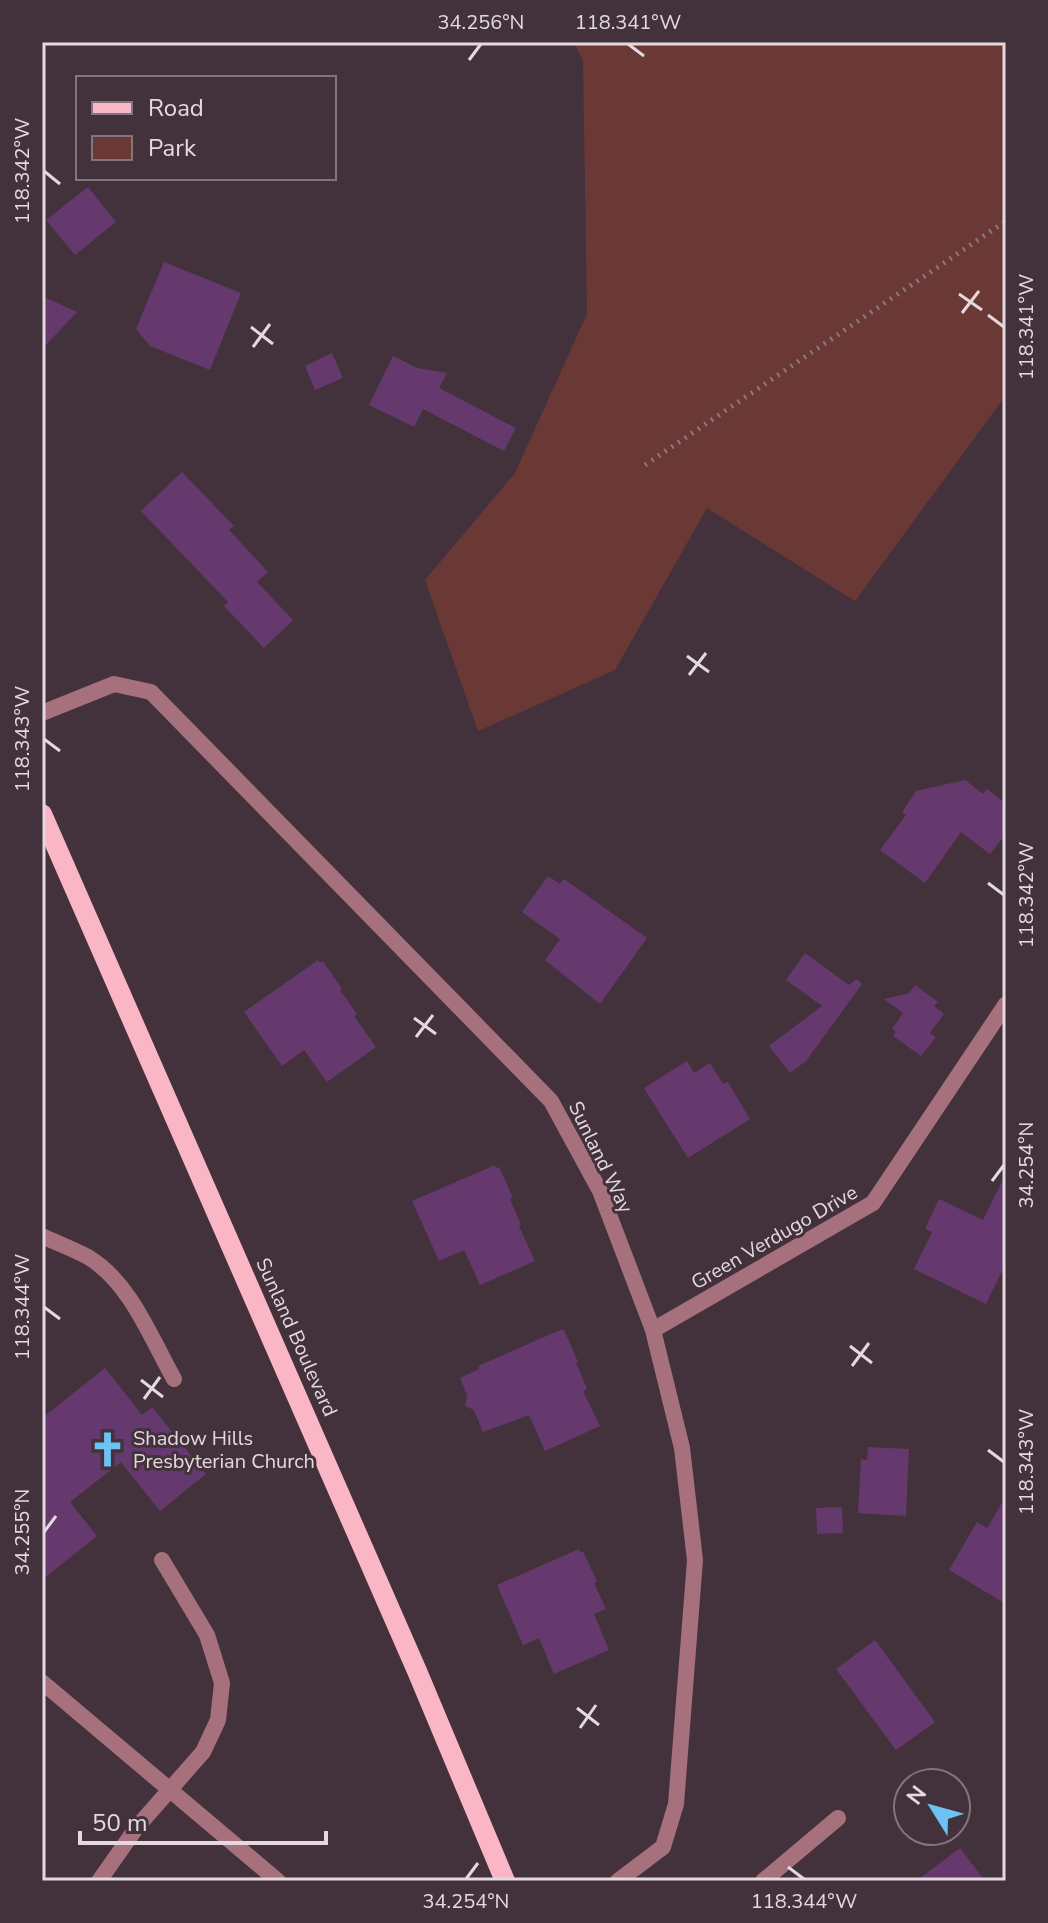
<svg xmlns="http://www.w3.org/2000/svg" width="1048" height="1923" viewBox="0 0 1048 1923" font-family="'Nunito Sans',sans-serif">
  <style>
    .green { fill: #6b3935 }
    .building { fill: #65396e }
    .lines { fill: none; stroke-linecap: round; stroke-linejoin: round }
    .path { stroke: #887982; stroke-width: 5; stroke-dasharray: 2 6; stroke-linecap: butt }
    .service { stroke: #a7707d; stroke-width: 16 }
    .minor { stroke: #a7707d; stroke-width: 16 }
    .primary { stroke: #fab6c5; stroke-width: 20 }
    .ticks { fill: none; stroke: #e4d9df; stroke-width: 3 }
    .labels { text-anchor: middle; stroke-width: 6; stroke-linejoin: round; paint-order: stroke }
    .street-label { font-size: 20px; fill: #e4d9df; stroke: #43323c }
    .poi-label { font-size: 20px; fill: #e4d9df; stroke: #43323c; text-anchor: start }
    .neatline { fill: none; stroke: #e4d9df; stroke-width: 3 }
    .ticks-label { font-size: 20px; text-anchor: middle; fill: #e4d9df }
  </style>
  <rect width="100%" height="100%" fill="#43323c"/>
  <!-- green -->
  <path class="green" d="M574,42H1006V395L855,601L707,508L615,670L478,731L425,580L515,473L587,314L583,61Z"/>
  <!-- building -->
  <path class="building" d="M88,187L116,222L75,255L46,220Z
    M164,262L241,293L210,370L150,346L136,329Z
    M42,296L77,312L42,349Z
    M332,353L343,378L315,390L305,366Z
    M393,356L417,368L447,373L439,388L516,428L504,451L423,409L414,427L369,405Z
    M182,472L234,526L229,530L268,572L257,582L293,620L264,648L224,606L228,602L141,511Z
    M965,780L983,794L987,789L1006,804V834L990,854L961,832L925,883L880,850L906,815L902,812L916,791Z
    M548,876L560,884L564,879L647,938L600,1004L545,960L560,939L522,912Z
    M805,953L849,985L857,979L862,984L806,1061L790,1073L769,1046L822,1006L786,980Z
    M318,960L320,963L323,961L342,989L340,990L357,1014L354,1016L376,1047L327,1082L304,1050L282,1066L244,1012Z
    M915,985L938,1002L934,1006L944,1014L930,1033L936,1037L921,1056L893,1036L896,1032L892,1029L903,1013L884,999L909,993Z
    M687,1061L694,1073L710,1063L723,1084L728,1082L750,1119L688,1158L644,1088Z
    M495,1165L496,1168L499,1167L513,1198L510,1199L521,1225L519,1226L535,1261L480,1285L464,1250L439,1261L412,1201Z
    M1006,1173V1263L986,1304L914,1269L932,1232L925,1229L939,1199L983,1220Z
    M560,1330H564L578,1362L576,1363L587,1389L583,1391L600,1426L545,1451L529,1415L483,1432L474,1410L465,1406L467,1395L460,1378L479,1369L478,1366Z
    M105,1368L142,1415L152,1407L206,1474L160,1511L121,1462L70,1502L97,1536L42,1580V1418Z
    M868,1447L909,1449L906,1516L858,1513L861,1459L867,1460Z
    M1006,1496V1604L949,1570L977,1522L987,1528Z
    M842,1507L843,1533L817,1534L816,1508Z
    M579,1549L580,1553L583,1551L597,1582L594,1583L606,1609L594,1614L609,1650L554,1674L539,1638L523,1645L497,1585Z
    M875,1640L935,1722L896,1750L836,1669Z
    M960,1848L985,1881H916Z"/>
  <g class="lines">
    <!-- path -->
    <path class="path" d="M645,465L1006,221"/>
    <!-- service -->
    <path class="service" d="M42,1236C57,1243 73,1249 88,1257C130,1282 151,1338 174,1379
      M99,1881L137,1827L203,1752L218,1720L222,1683L207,1635L162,1560
      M763,1881L838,1818"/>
    <!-- minor -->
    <path class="minor" d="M42,713L114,684L151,692L551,1101L600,1191L653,1330L682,1448L695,1560L676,1804L663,1847L618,1881
      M653,1330L873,1203L1006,1004
      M42,1682L278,1881"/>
    <!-- primary -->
    <path class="primary" d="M42,814L417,1671L505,1881"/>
  </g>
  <!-- ticks -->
  <path class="ticks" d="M628,44L644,56M469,60L481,44M44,171L60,184M959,294L982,310M962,313L979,291M988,315L1004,327M251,327L273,344M253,347L270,324M687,656L709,672M689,675L706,653M44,739L60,751M988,883L1004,895M414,1018L436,1034M416,1037L433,1015M992,1181L1004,1165M44,1307L60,1319M850,1346L872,1363M852,1366L869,1343M141,1380L163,1397M144,1399L160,1377M988,1450L1004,1462M44,1532L56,1516M577,1708L599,1725M580,1728L596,1705M788,1867L804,1879M466,1879L478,1863"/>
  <!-- icons -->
  <defs>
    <symbol id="church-bare" viewBox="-9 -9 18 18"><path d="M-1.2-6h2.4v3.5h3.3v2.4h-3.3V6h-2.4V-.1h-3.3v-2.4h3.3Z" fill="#6dc2f3" stroke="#43323c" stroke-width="2.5" paint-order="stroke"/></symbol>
  </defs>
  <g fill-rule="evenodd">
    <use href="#church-bare" x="82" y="1424" width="51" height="51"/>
  </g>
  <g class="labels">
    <!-- street labels -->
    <g class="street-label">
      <text transform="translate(601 1157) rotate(64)" y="7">Sunland Way</text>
      <text transform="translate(774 1237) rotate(-30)" y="7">Green Verdugo Drive</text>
      <text transform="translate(297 1337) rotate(66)" y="7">Sunland Boulevard</text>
    </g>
    <!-- poi labels -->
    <g class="poi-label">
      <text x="133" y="1445">Shadow Hills<tspan x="133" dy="23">Presbyterian Church</tspan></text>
    </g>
  </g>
  <!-- border -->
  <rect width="1048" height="1923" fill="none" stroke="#43323c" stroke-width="88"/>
  <!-- legend -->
  <rect x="76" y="76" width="260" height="104" fill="#43323c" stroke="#83757d" stroke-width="2"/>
  <rect x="92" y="102" width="40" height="12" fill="#fab6c5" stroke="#83757d" stroke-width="2"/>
  <text x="148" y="116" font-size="24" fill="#e4d9df">Road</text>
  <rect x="92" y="136" width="40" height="24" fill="#6b3935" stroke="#83757d" stroke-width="2"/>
  <text x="148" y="156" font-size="24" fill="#e4d9df">Park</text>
  <!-- north arrow -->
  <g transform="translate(932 1807) rotate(307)"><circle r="38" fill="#43323c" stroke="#83757d" stroke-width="2"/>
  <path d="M0-6L14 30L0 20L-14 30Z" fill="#6dc2f3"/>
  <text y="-12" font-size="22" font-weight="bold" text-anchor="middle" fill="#e4d9df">N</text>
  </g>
  <!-- scale -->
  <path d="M80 1831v12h246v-12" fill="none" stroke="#e4d9df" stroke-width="4"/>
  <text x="92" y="1831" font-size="24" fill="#e4d9df" stroke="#43323c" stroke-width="6" paint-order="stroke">50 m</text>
  <rect x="44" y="44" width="960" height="1835" class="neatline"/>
  <g class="ticks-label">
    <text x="481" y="29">34.256°N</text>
    <text x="628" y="29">118.341°W</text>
    <text transform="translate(22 171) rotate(-90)" y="7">118.342°W</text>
    <text transform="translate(1026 327) rotate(-90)" y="7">118.341°W</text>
    <text transform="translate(22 739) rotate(-90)" y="7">118.343°W</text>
    <text transform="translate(1026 895) rotate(-90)" y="7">118.342°W</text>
    <text transform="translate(1026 1165) rotate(-90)" y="7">34.254°N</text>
    <text transform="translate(22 1307) rotate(-90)" y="7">118.344°W</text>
    <text transform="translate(1026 1462) rotate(-90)" y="7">118.343°W</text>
    <text transform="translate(22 1532) rotate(-90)" y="7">34.255°N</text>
    <text x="466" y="1908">34.254°N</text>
    <text x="804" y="1908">118.344°W</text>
  </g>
</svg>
